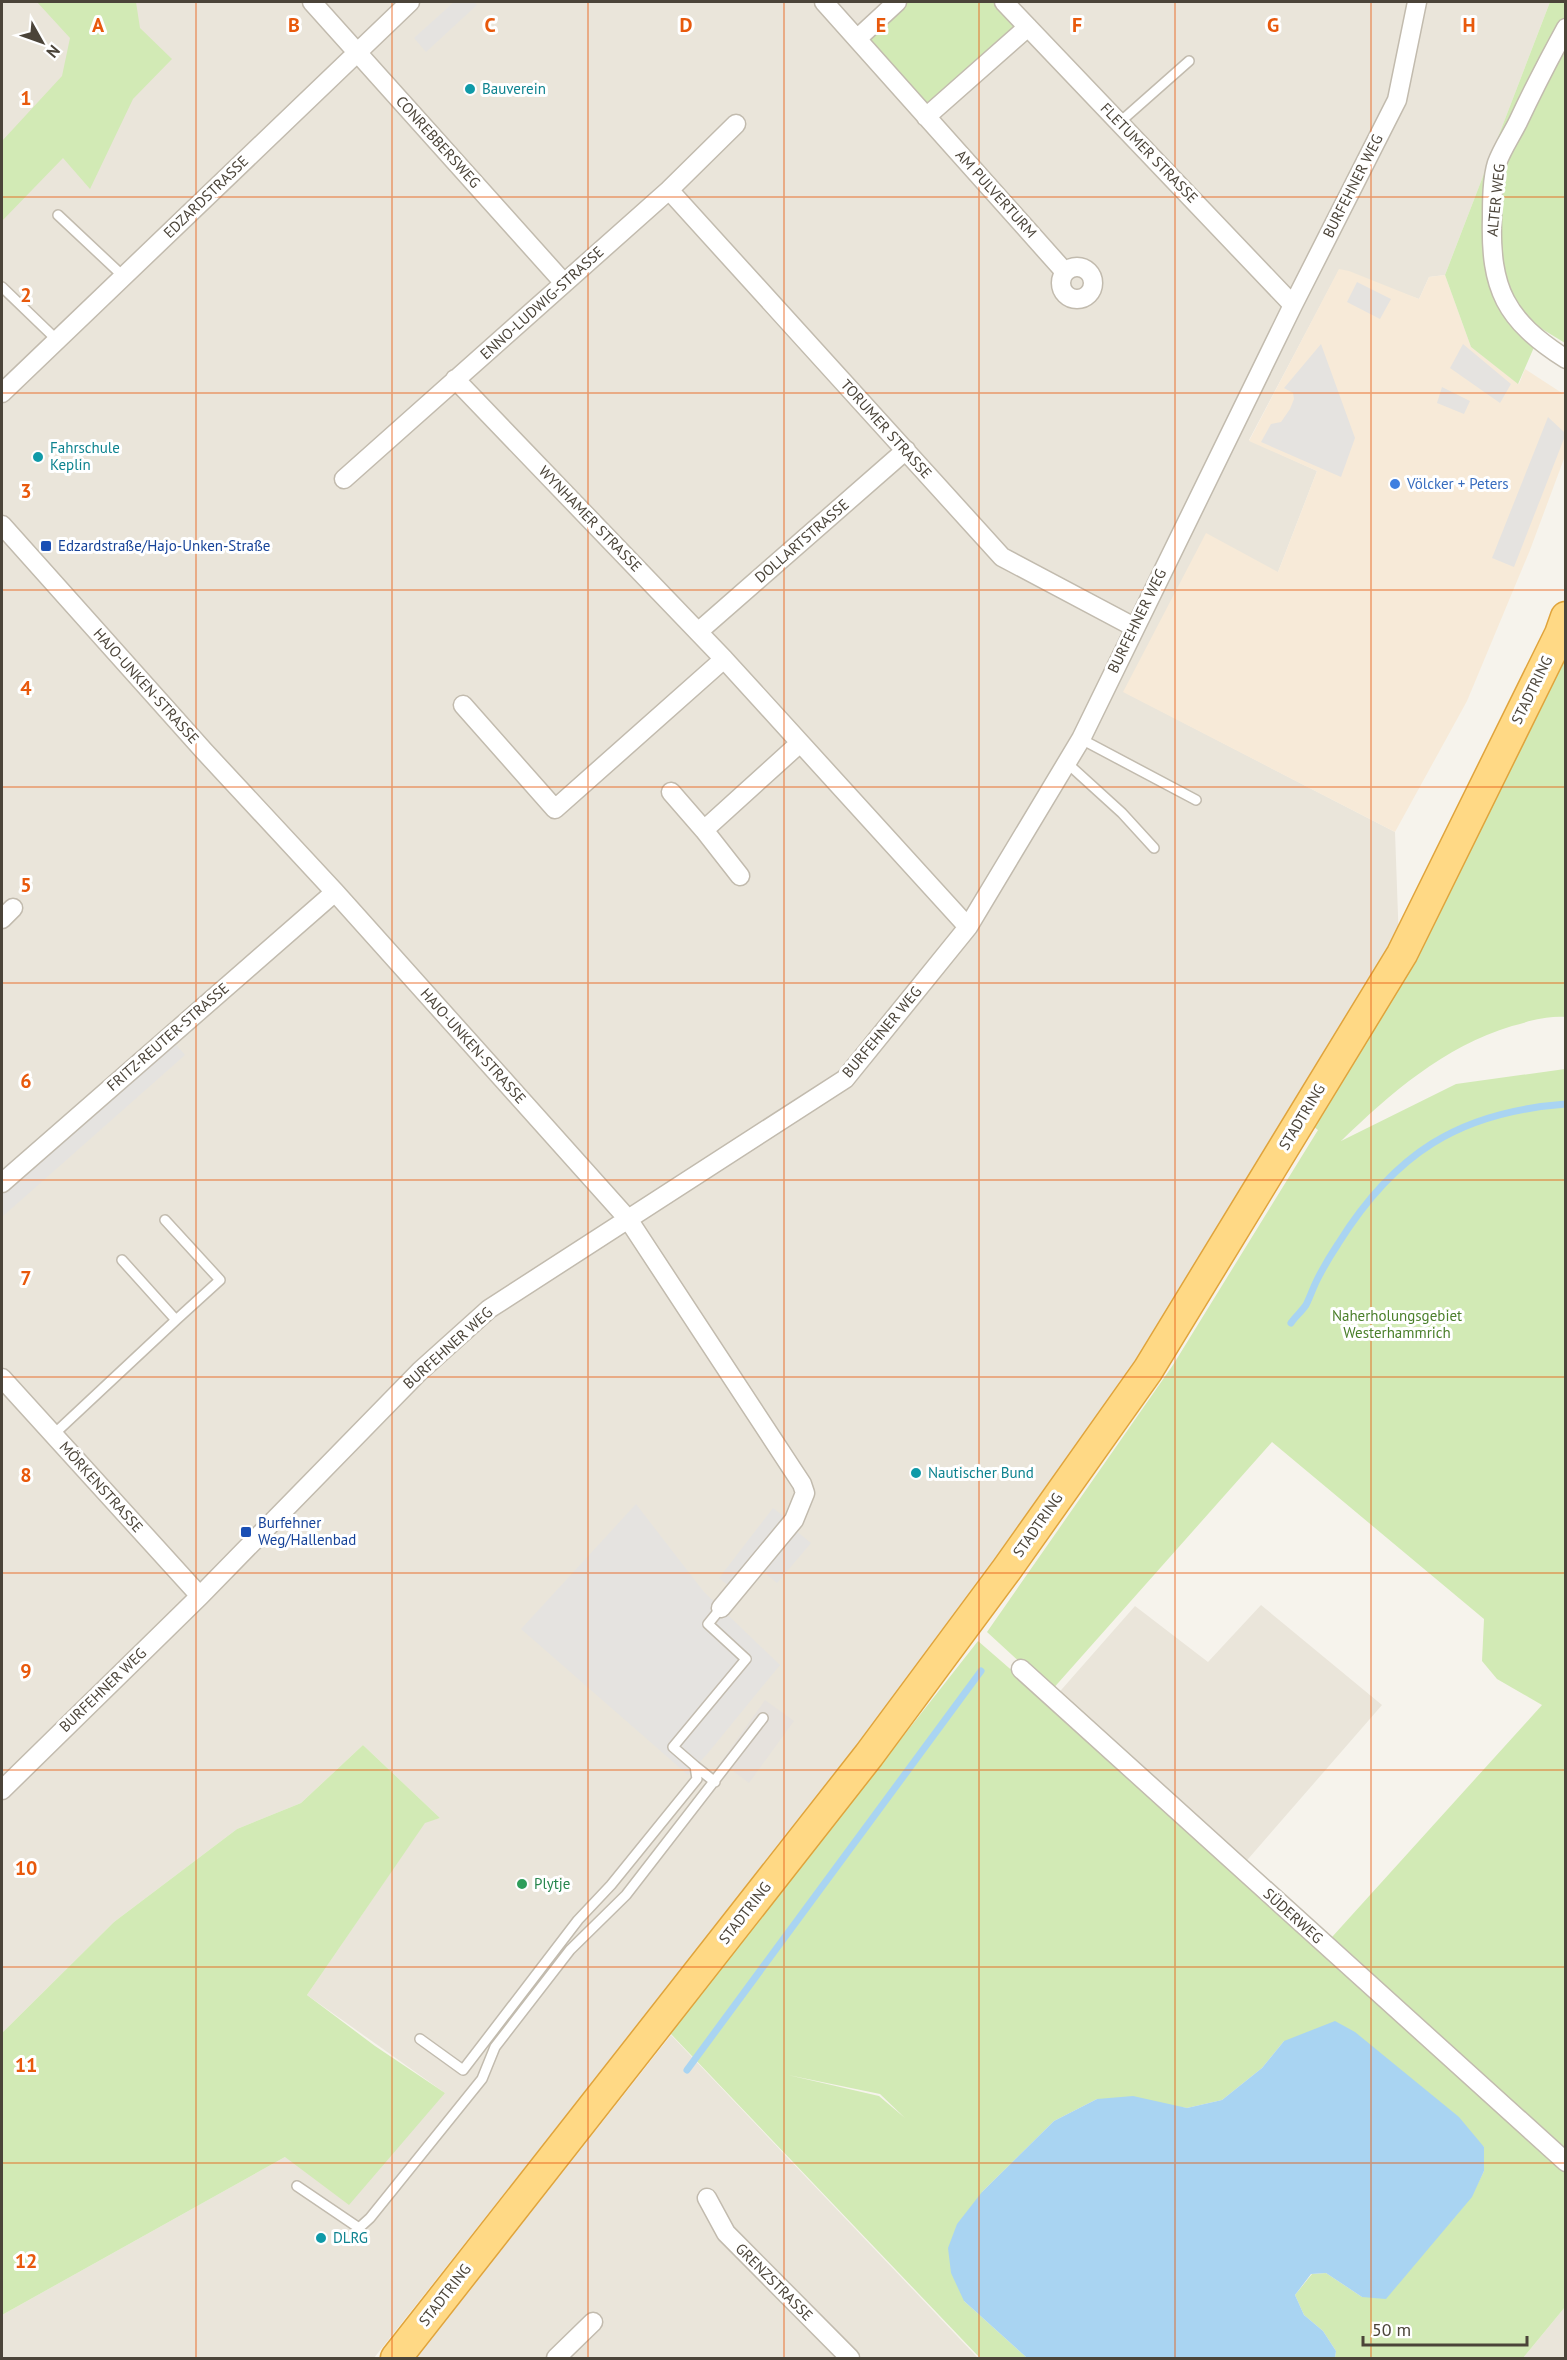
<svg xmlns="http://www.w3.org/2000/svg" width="1567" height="2360" viewBox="0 0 1567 2360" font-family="'PT Sans',sans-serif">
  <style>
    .residential { fill: #eae5da }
    .commercial { fill: #f7ead8 }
    .industrial { fill: #e6e2dd }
    .green { fill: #d2eab5; fill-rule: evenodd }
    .parking { fill: #e5e3e0 }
    .water { fill: #a9d4f2 }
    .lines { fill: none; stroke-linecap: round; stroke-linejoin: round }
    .stream { stroke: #a9d4f2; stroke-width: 7 }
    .service-casing { stroke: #c2bbae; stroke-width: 12 }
    .minor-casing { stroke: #c2bbae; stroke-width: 21 }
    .trunk-casing { stroke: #e0a43c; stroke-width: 33 }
    .service { stroke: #fff; stroke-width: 9 }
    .minor { stroke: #fff; stroke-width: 18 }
    .trunk { stroke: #ffd985; stroke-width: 30 }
    .grid { fill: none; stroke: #e8590c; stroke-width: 1.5; stroke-opacity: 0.55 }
    .culture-dot { fill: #0f9aa8; stroke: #fff; stroke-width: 2 }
    .shop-dot { fill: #3f7fe0; stroke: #fff; stroke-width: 2 }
    .transit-dot { fill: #1a4fb4; stroke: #fff; stroke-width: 2 }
    .leisure-dot { fill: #2e9e5b; stroke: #fff; stroke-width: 2 }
    .labels { text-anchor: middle; stroke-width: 6; stroke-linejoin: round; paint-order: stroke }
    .culture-label { font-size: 15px; fill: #0d838f; stroke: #fff; text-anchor: start }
    .street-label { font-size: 15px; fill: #4b4439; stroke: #fff }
    .shop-label { font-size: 15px; fill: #366cbe; stroke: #fff; text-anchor: start }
    .transit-label { font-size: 15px; fill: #164399; stroke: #fff; text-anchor: start }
    .park-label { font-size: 15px; fill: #4a7f2a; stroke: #fff }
    .leisure-label { font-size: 15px; fill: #27864d; stroke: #fff; text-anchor: start }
    .grid-label { font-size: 20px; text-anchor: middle; font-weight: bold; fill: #e8590c; stroke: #fff; stroke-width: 6; stroke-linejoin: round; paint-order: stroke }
  </style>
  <rect width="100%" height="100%" fill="#f6f3ec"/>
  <!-- residential -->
  <path class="residential" d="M2,2H1550L1445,275L1429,277L1419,299L1339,270L1249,440L1317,471L1278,572L1130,695L1395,832L1399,943L1181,1311L963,1614L374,2358H2V2315L285,2157L445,2093L307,1995L425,1822L440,1818L363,1745L301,1803L237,1829L114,1922L2,2033Z
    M1261,1605L1382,1705L1242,1866L1055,1697L1135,1606L1208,1662Z
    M671,2035L978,2358H416Z
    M1565,2307V2358H1523Z"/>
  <!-- commercial -->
  <path class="commercial" d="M1339,269L1349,271L1419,299L1429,277L1445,275L1471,347L1519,384L1525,369L1565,395V456L1530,550L1467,701L1395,832L1123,692L1206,533L1278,572L1317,471L1249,441Z"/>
  <!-- industrial -->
  <path class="industrial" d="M765,1700L794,1721L749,1783L721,1762Z"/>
  <!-- green -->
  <path class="green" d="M37,2H136L140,28L172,59L133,99L90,189L63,158L2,221V141L62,76L70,38Z
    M897,2H1004L1028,27L926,117L858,38Z
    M1550,2H1565V343L1542,329L1518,384L1471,347L1445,275Z
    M1565,640V1017C1546,1016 1530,1021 1512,1026C1443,1047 1391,1093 1341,1141L1456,1084L1565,1069V2307L1523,2358H1335L1336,2351L1323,2331L1304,2315L1295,2295L1312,2274L1326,2273L1362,2297L1471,2197L1484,2171V2147L1284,2041L1262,2068L1222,2100L1187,2108L1160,2104L1097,2099L1054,2121L982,2192L964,2301L1027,2358H980L670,2033L978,1641L1180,1817L1323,1947L1542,1705L1497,1679L1482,1661L1484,1619L1272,1442L1051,1691L987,1632L1173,1365L1318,1130L1309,1123ZM788,2075L880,2094L905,2118L879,2096Z
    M363,1745L440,1818L425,1823L307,1995L375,2046L445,2093L349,2205L285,2157L2,2315V2033L114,1922L237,1829L301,1803Z"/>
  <!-- parking -->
  <path class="parking" d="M454,2H474L477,5L426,52L414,38Z
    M1357,282L1391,299L1380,319L1347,302Z
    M1321,344L1355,438L1341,477L1261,442L1271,424L1281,422L1290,409L1294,399L1293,393L1284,388Z
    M1463,344L1511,384L1500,403L1450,368Z
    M1442,387L1470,401L1464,414L1437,403Z
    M1548,417L1565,433V436L1514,567L1492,558Z
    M173,1041L185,1055L2,1217V1194Z
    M636,1504L704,1592L780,1665L708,1753L688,1775L521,1629Z
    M773,1508L792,1523L790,1526L811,1543L777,1583L756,1566L735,1591L719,1578Z"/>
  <!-- water -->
  <path class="water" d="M1335,2021L1355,2032L1459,2117L1484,2147V2171L1472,2197L1386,2299L1362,2297L1326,2273L1311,2274L1295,2295L1304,2315L1323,2331L1336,2351L1335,2358H1027L964,2301L951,2273L948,2248L957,2224L982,2192L1054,2121L1097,2099L1133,2096L1187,2108L1222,2100L1262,2068L1284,2041Z"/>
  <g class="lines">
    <!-- stream -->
    <path class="stream" d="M1291,1323C1295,1317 1302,1311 1306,1305C1310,1297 1313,1288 1317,1280C1323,1268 1330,1256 1338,1244C1394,1154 1458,1112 1566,1104
      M687,2070L981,1671"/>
    <defs>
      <path id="service" d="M1120,122L1189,61
        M58,215L123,276
        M2,287L57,340
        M1081,739L1196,800
        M1067,763L1122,813L1154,848
        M165,1220L220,1280L176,1320
        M53,1435L176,1320L122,1260
        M695,1766L715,1782
        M420,2039L463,2070L578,1920L611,1885L697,1779L695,1766L673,1747L746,1659L708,1624L721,1608
        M297,2186L359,2228L370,2218L482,2079L495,2047L570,1950L626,1895L763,1718"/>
      <path id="minor" d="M312,2L564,283
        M824,2L1065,272
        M1004,2L1293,305
        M1566,28C1549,59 1533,90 1518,122C1511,136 1502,149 1497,163C1492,179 1492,201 1492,218C1490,289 1505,320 1566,359
        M858,38L897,2
        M926,117L1028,27
        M669,190L1002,557L1134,627
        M1061 283a16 16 0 1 1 32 0a16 16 0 1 1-32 0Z
        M455,379L724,659L968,927
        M2,393L410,2
        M344,479L669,190L736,124
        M2,525L204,751L335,892L628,1219L802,1484L805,1493L794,1520L721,1608
        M698,632L906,450
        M463,705L555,809L724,659
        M671,792L704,830L740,876
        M704,830L800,743
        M2,919L13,908
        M2,1183L335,892
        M2,1378L200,1596
        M1021,1669L1566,2162
        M2,1790L200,1596L420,1371L489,1309L845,1079L968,927L1081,739L1293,305L1397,100L1417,2
        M707,2198L726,2233L850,2358
        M556,2358L593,2322"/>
      <path id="trunk" d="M396,2358L869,1755L1007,1569L1148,1370L1402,954L1560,634L1566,617"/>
    </defs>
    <!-- service casing -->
    <use href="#service" class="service-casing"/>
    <!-- minor casing -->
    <use href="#minor" class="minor-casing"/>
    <!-- trunk casing -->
    <use href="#trunk" class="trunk-casing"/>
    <!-- service -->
    <use href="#service" class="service"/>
    <!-- minor -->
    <use href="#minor" class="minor"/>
    <!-- trunk -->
    <use href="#trunk" class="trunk"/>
  </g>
  <!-- grid -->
  <path class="grid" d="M196,2V2358M392,2V2358M588,2V2358M784,2V2358M979,2V2358M1175,2V2358M1371,2V2358M2,197H1566M2,393H1566M2,590H1566M2,787H1566M2,983H1566M2,1180H1566M2,1377H1566M2,1573H1566M2,1770H1566M2,1967H1566M2,2163H1566"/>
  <!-- markers -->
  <g class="culture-dot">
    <circle cx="470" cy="89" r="6"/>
    <circle cx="38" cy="457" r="6"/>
    <circle cx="916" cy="1473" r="6"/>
    <circle cx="321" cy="2238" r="6"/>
  </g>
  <circle class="shop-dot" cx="1395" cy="484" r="6"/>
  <g class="transit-dot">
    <rect x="40" y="540" width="12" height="12" rx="3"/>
    <rect x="240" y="1526" width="12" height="12" rx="3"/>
  </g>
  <circle class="leisure-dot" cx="522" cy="1884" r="6"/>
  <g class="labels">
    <!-- culture labels -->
    <g class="culture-label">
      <text x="482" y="94">Bauverein</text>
      <text x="50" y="453">Fahrschule<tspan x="50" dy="17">Keplin</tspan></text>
      <text x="928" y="1478">Nautischer Bund</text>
      <text x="333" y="2243">DLRG</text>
    </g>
    <!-- street labels -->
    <g class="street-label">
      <text transform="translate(438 142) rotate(48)" y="5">CONREBBERSWEG</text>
      <text transform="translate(1149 153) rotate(46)" y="5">FLETUMER STRASSE</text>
      <text transform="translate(1353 186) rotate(-63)" y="5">BURFEHNER WEG</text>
      <text transform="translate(996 194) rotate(48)" y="5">AM PULVERTURM</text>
      <text transform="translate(206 197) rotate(-44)" y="5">EDZARDSTRASSE</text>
      <text transform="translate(1496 200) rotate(-84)" y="5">ALTER WEG</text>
      <text transform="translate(542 303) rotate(-42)" y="5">ENNO-LUDWIG-STRASSE</text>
      <text transform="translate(886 429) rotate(48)" y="5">TORUMER STRASSE</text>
      <text transform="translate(590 519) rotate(46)" y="5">WYNHAMER STRASSE</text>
      <text transform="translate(802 541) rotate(-41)" y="5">DOLLARTSTRASSE</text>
      <text transform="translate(1137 621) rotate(-64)" y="5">BURFEHNER WEG</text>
      <text transform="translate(146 686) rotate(48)" y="5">HAJO-UNKEN-STRASSE</text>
      <text transform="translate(1532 690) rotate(-64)" y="5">STADTRING</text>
      <text transform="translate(882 1032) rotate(-50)" y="5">BURFEHNER WEG</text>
      <text transform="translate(168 1037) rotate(-41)" y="5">FRITZ-REUTER-STRASSE</text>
      <text transform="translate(473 1046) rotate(48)" y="5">HAJO-UNKEN-STRASSE</text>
      <text transform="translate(1302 1117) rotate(-59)" y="5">STADTRING</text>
      <text transform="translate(448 1348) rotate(-42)" y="5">BURFEHNER WEG</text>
      <text transform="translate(101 1487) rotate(48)" y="5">MÖRKENSTRASSE</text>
      <text transform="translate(1038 1525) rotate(-55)" y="5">STADTRING</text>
      <text transform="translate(103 1690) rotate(-44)" y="5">BURFEHNER WEG</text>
      <text transform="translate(745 1913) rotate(-52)" y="5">STADTRING</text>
      <text transform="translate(1293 1916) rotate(42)" y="5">SÜDERWEG</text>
      <text transform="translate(774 2282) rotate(45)" y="5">GRENZSTRASSE</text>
      <text transform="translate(445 2295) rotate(-52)" y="5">STADTRING</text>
    </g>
    <!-- shop labels -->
    <g class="shop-label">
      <text x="1407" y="489">Völcker + Peters</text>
    </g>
    <!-- transit labels -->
    <g class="transit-label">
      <text x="58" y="551">Edzardstraße/Hajo-Unken-Straße</text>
      <text x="258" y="1528">Burfehner<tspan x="258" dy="17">Weg/Hallenbad</tspan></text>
    </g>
    <!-- park labels -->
    <g class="park-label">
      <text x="1397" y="1321">Naherholungsgebiet<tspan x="1397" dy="17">Westerhammrich</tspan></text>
    </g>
    <!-- leisure labels -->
    <g class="leisure-label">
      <text x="534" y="1889">Plytje</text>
    </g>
  </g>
  <g class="grid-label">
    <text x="98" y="32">A</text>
    <text x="294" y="32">B</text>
    <text x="490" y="32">C</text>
    <text x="686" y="32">D</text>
    <text x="881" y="32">E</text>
    <text x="1077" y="32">F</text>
    <text x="1273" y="32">G</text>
    <text x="1469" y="32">H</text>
    <text x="26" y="105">1</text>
    <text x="26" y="302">2</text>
    <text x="26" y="498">3</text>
    <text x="26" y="695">4</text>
    <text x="26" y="892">5</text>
    <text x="26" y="1088">6</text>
    <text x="26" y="1285">7</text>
    <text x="26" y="1482">8</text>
    <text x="26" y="1678">9</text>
    <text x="26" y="1875">10</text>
    <text x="26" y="2072">11</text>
    <text x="26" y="2268">12</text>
  </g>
  <!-- border -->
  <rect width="1567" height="2360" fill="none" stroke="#4b4439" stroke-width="6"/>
  <!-- north arrow -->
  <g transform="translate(42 42) rotate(130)" stroke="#ffffff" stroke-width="4.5" paint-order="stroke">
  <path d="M0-4.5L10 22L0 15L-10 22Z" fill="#4b4439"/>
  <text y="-9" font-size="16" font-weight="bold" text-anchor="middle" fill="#4b4439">N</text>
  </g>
  <!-- scale -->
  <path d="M1363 2336v9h164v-9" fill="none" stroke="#4b4439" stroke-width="3"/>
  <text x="1372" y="2336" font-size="18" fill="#4b4439" stroke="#ffffff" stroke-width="4.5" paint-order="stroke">50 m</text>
</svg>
